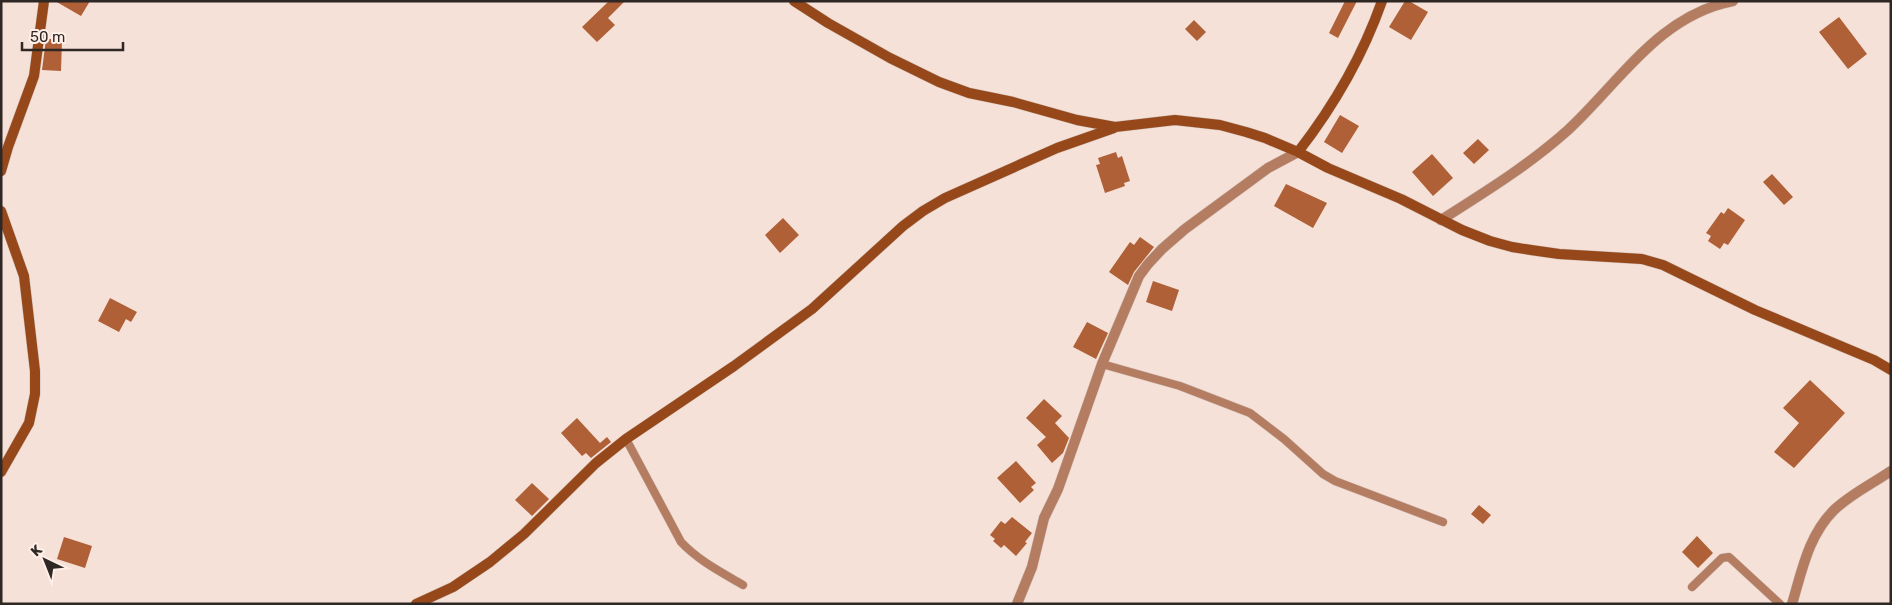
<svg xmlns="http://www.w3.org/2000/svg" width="1892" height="605" viewBox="0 0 1892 605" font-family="Rubik,sans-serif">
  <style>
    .building { fill: #af6036 }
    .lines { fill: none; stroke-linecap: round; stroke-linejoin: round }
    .lane-casing { stroke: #d1c0b8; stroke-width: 9 }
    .street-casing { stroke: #d1c0b8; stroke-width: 11 }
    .secondary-casing { stroke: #d1c0b8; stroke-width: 11 }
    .lane { stroke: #b47d62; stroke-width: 8 }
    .street { stroke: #b47d62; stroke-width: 10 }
    .secondary { stroke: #97481a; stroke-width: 10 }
  </style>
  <rect width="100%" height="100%" fill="#f5e1d8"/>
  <!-- building -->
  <path class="building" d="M55,1H90L81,16Z
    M609,1H625L608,18L615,25L597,42L582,27Z
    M1345,1H1357L1338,38L1329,33Z
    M1405,1H1409L1428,12L1411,40L1389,27Z
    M1839,17L1867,54L1848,69L1819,32Z
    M1194,20L1206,32L1197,41L1185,29Z
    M46,39H62L61,71L42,70Z
    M1340,115L1359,126L1342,153L1324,142Z
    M1478,139L1489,150L1474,164L1463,153Z
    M1116,152L1118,158L1122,156L1130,181L1124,183L1125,186L1105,193L1096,165L1100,164L1098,158Z
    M1432,154L1453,178L1433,196L1412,172Z
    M1772,174L1793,197L1784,205L1763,182Z
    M1286,184L1327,203L1313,228L1274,206Z
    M1728,208L1745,220L1728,245L1724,243L1720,249L1708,241L1711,236L1706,233L1721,212L1724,214Z
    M783,218L799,235L780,253L765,235Z
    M1140,237L1154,247L1134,272L1128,285L1109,272L1130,242L1134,245Z
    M1153,281L1179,290L1172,311L1146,302Z
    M110,298L137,312L131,322L126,319L119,332L98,321Z
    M1087,322L1108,333L1096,359L1073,347Z
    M1810,380L1845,413L1794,468L1774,452L1799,423L1783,408Z
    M1044,399L1062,416L1055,423L1069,438L1063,453L1052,463L1037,445L1046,437L1026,418Z
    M577,418L600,443L607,437L611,442L591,458L586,453L582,456L561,433Z
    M1016,461L1036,483L1031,487L1034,490L1020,503L997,478Z
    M532,483L549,499L532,516L515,500Z
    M1479,505L1491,515L1483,524L1471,514Z
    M1012,517L1032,533L1025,542L1027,543L1016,556L1004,545L1001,548L993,541L995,539L990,535L1001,521L1005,524Z
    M1697,536L1713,553L1698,568L1682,552Z
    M64,537L92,546L85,568L57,559Z"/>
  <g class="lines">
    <defs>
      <path id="lane" d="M1102,364L1180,386L1250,413L1284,439L1323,474L1335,481L1443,522
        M626,439L681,542C699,561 721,572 743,585
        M1692,587L1722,558L1729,557L1780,604"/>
      <path id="street" d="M1441,220C1485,192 1529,165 1568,130C1619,83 1659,15 1733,1
        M1017,604L1032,567L1044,518L1058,489L1102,364L1139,276L1148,264L1162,249L1185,229L1268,168L1298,152
        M1792,604C1802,571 1808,536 1834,510C1851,494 1872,484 1891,471"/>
      <path id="secondary" d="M794,1L828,23L890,58L939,82L969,93L1013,102L1077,120L1115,127L1175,120L1220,125L1246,132L1265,138L1298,152L1328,168L1401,199L1462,230L1490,241L1512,247L1531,250L1559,254L1642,259L1663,265L1755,310L1874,360L1891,370
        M1298,152C1333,107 1363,55 1382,1
        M1,171L8,147L34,76L44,1
        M1,211L24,276L35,371V394L29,423L1,472
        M416,604L453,587L490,562L524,534L596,463L626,439L734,366L812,309L903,226L923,211L945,198L1057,148L1114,128"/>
    </defs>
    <!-- lane casing -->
    <use href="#lane" class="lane-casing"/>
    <!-- street casing -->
    <use href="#street" class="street-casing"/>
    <!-- secondary casing -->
    <use href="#secondary" class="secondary-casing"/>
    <!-- lane -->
    <use href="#lane" class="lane"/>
    <!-- street -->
    <use href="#street" class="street"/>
    <!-- secondary -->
    <use href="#secondary" class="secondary"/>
  </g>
  <!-- border -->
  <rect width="1892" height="605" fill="none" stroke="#2e2724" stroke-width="5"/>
  <!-- north arrow -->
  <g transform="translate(45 560) rotate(317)" stroke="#ffefe8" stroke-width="4" paint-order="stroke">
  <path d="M0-4L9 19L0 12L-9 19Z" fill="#2e2724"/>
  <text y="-8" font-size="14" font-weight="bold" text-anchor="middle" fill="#2e2724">K</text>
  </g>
  <!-- scale -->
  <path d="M22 42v8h101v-8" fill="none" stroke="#2e2724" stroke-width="2.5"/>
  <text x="30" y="42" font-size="15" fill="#2e2724" stroke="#ffefe8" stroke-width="4" paint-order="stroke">50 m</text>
</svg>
